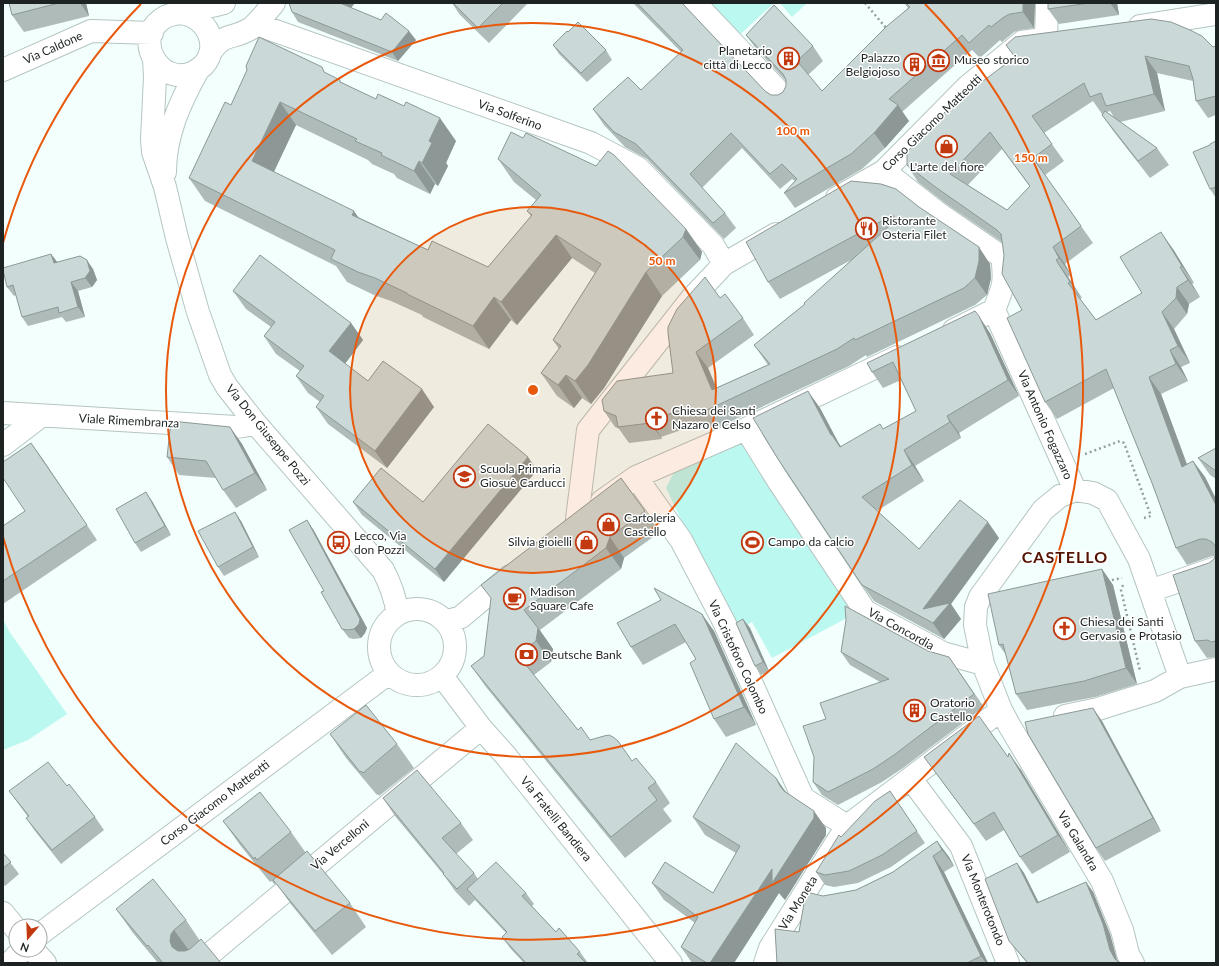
<svg xmlns="http://www.w3.org/2000/svg" width="1219" height="966" viewBox="0 0 1219 966" font-family="Lato,sans-serif">
  <style>
    .green { fill: #bbf8ef }
    .lines { fill: none; stroke-linecap: round; stroke-linejoin: round }
    .minor-casing { stroke: #b6c5c2; stroke-width: 24 }
    .path { stroke: #959f9d; stroke-width: 2.5; stroke-dasharray: 2 3; stroke-linecap: butt }
    .minor { stroke: #fff; stroke-width: 22 }
    .wall { fill: #aebbb9; fill-rule: evenodd }
    .shaded-wall { fill: #8d9896 }
    .building { fill: #cad9d7; stroke: #8d9896; fill-rule: evenodd }
    .ring { fill: none; stroke: #e8590c; stroke-width: 2 }
    .labels { text-anchor: middle; stroke-width: 3; stroke-linejoin: round; paint-order: stroke }
    .street-label { font-size: 12px; fill: #1d2322; stroke: #fff }
    .poi-label { font-size: 12px; fill: #1d2322; stroke: #fff; text-anchor: start }
    .district-label { font-size: 16px; font-weight: bold; letter-spacing: 1px; fill: #541302; stroke: #fff }
    .centre { fill: #e8590c; stroke: #fff; stroke-width: 2 }
    .ring-label { font-size: 12px; text-anchor: middle; font-weight: bold; fill: #e8590c; stroke: #fff; stroke-width: 3; stroke-linejoin: round; paint-order: stroke }
  </style>
  <rect width="100%" height="100%" fill="#f2fffd"/>
  <!-- green -->
  <path class="green" d="M696,3H774L732,42Z
    M780,3H807L792,17Z
    M744,434L858,612L772,658L752,622L734,632L666,488L678,464Z
    M3,619L9,631L67,714L28,740L3,750Z"/>
  <g class="lines">
    <defs>
      <path id="minor" d="M695,3L785,98
        M180,13C212,16 224,57 194,72C161,88 132,40 162,19C169,14 175,14 183,13C197,10 211,6 224,3
        M256,24L591,143L638,168L713,245L724,264
        M1140,26L1216,14
        M1046,39L1047,3
        M210,53C224,32 231,40 250,29C259,22 266,12 274,3
        M154,59L155,77L152,139L153,152L165,187L177,238L198,312L220,375L227,387L256,424L383,570C391,585 395,597 398,614
        M3,70L91,31L152,33
        M884,171L938,213L1002,257C1006,281 1003,288 994,310L1075,490
        M165,172C165,135 180,102 198,70
        M837,198L884,171L968,86L1022,42L1036,40
        M954,330L994,310
        M3,413L236,427L256,424
        M746,429L779,482L865,611L943,653L983,664
        M3,445L41,416
        M636,477L681,540L724,622L803,798L847,826
        M602,501L636,477L746,429L897,357
        M577,519L588,430L692,298L724,264L776,234
        M1150,591L1216,568
        M379 647a38 38 0 1 1 76 0a38 38 0 1 1-76 0Z
        M446,622L461,617L510,576
        M442,676L481,728L506,756L671,963
        M1065,716L1098,709L1155,691L1180,677L1216,669
        M911,779L961,846L1008,963
        M3,913L16,929
        M40,934L389,673
        M33,950L45,963
        M10,963L22,950
        M199,963L481,728
        M765,963L770,948L847,826L1001,710
        M1133,963L1128,954L1122,930L1102,881L1009,725L1001,710L983,664L975,625L976,607L980,597L1043,510L1060,496L1075,490L1093,493L1107,500L1139,559L1180,677"/>
    </defs>
    <!-- minor casing -->
    <use href="#minor" class="minor-casing"/>
    <!-- path -->
    <path class="path" d="M865,3L887,29
      M1085,454L1120,441L1124,443L1151,516L1144,518
      M1107,581L1122,578
      M1123,585L1121,590L1140,671"/>
    <!-- minor -->
    <use href="#minor" class="minor"/>
  </g>
  <!-- wall -->
  <path class="wall" d="M9,3H86L89,16L24,32L12,15Z
    M289,3H355L351,8L416,40L398,61L298,22L292,12Z
    M452,3H528L489,43L460,15Z
    M633,3H682L765,91L771,95H778L783,92L786,86V81L757,50L746,35L813,46L823,61L808,75L822,91L908,8L904,3H1035L1034,28L1020,30L1014,32L1002,42L1000,40L980,58L972,50L902,112L909,121L885,148L862,169L795,208L784,193L795,181L792,179L780,189L742,148L702,188L725,213L736,228L724,239L647,159L625,147L604,125L593,109L641,90L681,52Z
    M1048,3H1117L1119,15L1059,24L1048,9Z
    M568,32L606,50L612,60L587,82L559,54L553,45Z
    M1006,45L1213,47L1216,46V115L1208,118L1196,101L1193,81L1157,73L1165,111L1120,122L1157,148L1169,165L1150,178L1114,132L1102,115L1103,114H1102L1093,101L1044,133L1064,161L1045,175L1093,243L1065,264L1071,275L1068,277L1082,298L1080,299L1096,320L1142,293L1173,249L1194,283L1192,284L1200,297L1189,304L1187,314L1174,329L1190,363L1181,367L1188,381L1161,394L1187,464L1193,461L1205,477L1216,499V657L1207,658L1195,641L1209,563L1214,559L1215,556H1212L1187,565L1176,548L1152,483L1114,388L1057,419L1045,402L1022,310L1004,255L1002,242L945,203L918,182L907,165L1015,58ZM1110,111L1114,117L1107,112ZM1002,149L1030,187L1007,210L968,185Z
    M247,70L326,73L343,83L456,141L446,163L448,166L438,186L435,184L430,194L397,178L394,174L372,164L368,160L296,125L274,172L358,217L428,250L488,267L531,216L527,211L536,200L514,182L498,159L686,229L702,252L700,260L662,296L604,388L591,404L582,398L574,408L557,396L541,373L559,349L553,340L595,273L572,258L517,325L511,320L489,349L423,317L422,315L391,301L374,295L347,282L336,266L205,201L189,178L231,105Z
    M1216,141V198L1210,189V145Z
    M851,181L990,264L991,278L987,295L975,305L867,357L866,355L849,366L717,428L693,426L661,437L662,439L629,443L619,429L615,427L604,411L673,373L720,298L743,318L754,335L708,368L716,388L768,365L754,345L805,304L851,260L780,299L768,282Z
    M51,254L57,262L93,269L97,280L92,287L78,291L85,317L66,322L62,317L28,326L22,317L16,295L14,296L7,287Z
    M233,291L351,323L363,340L345,364L368,381L434,407L387,468L328,424L316,407L320,402L308,393L296,376L300,371L276,354L264,336L271,327L246,309Z
    M990,333L1019,396L959,433L961,438L915,466L924,481L877,511L919,549L999,538L951,604L961,619L944,639L874,601L862,585L820,408L838,442L841,447L883,429L916,411L901,380L883,388L872,372L867,363Z
    M230,427L242,444L267,490L236,508L223,490L216,478L179,475L167,457Z
    M31,443L97,540L3,604V526L25,511Z
    M1216,448V479L1210,475L1198,458Z
    M537,470L444,582L362,515L353,502H423Z
    M621,478L660,532L624,558L621,569L540,630L553,649L551,662L534,675L578,730L590,740L632,761L656,782L670,803L663,809L672,821L625,858L486,687L471,666L484,656Z
    M152,501L171,535L141,552L135,543Z
    M241,521L259,557L224,576L218,567Z
    M313,529L367,628L365,633L361,638L354,639L349,638L342,629Z
    M1102,569L1113,585L1137,684L1095,697L1027,710L1016,694L1006,655L999,645Z
    M661,600L714,631L756,725L726,737L714,719L696,659L686,642L643,665L631,647Z
    M743,619L750,628L769,671L761,675L755,666Z
    M928,651L949,657L984,707L903,768L882,782L838,805L822,795L813,782L826,719L880,682L850,665L841,652Z
    M1102,721L1161,831L1105,861L1096,848Z
    M330,734L397,744L414,768L379,796L378,794L377,795L346,758Z
    M924,757H1008L1021,770L1070,852L1032,874L1020,857L1004,830L986,841Z
    M776,778L786,793L826,828V835L785,900L779,893L734,963H692L681,947L695,923L664,900L652,883L713,893L736,853L705,835L693,817Z
    M67,786L95,817L104,830L61,864L35,831L26,818L28,817L9,791Z
    M890,791L925,843L891,867L858,883L834,887L825,885L816,872L841,837Z
    M383,798L461,823L473,840L456,854L474,873L478,879L526,893L534,904L532,906L556,932L580,952L588,963H524L510,948L502,937L506,933L475,900L469,906L455,891L443,874L395,816Z
    M223,821L291,832L306,853L350,903L366,927L332,955L290,903L276,883L274,884L272,881L270,882L240,845Z
    M937,841L949,857L954,866L944,872L988,963H777L799,932L823,896L856,890L893,872Z
    M3,853L19,874L5,886L3,884Z
    M1017,863L1024,873L1038,902L1086,882L1093,892L1110,934L1117,960L1120,963H1027L1017,951L1009,941Z
    M116,909L186,920L200,941L221,963H158L133,933Z"/>
  <!-- shaded-wall -->
  <path class="shaded-wall" d="M80,3H86L89,16Z
    M340,3H355L347,12Z
    M1023,3H1035L1034,28L1023,12Z
    M1110,3H1117L1119,15Z
    M409,31L416,40L398,61L392,52Z
    M1145,56L1157,73L1165,111L1154,94Z
    M280,102L296,125L268,184L252,161Z
    M898,105L909,121L885,148L874,133Z
    M440,118L456,141L446,163L448,166L438,186L422,163L429,141Z
    M419,161L435,184L430,194L414,171Z
    M354,211L370,234L352,215Z
    M686,229L702,252L700,260L683,237Z
    M1161,232L1173,249L1194,283L1182,266Z
    M556,235L572,258L517,325L501,302Z
    M979,247L990,264L991,278L987,295L975,278Z
    M1053,247L1065,264L1071,275L1059,258Z
    M51,254L58,263H54Z
    M87,260L93,269L97,280L92,287L85,278Z
    M1056,260L1068,277L1082,298L1070,282Z
    M1180,267L1192,284L1200,297L1188,280Z
    M646,272L662,296L604,388L591,404L575,381Z
    M71,282L78,291L85,317L78,307Z
    M1177,287L1189,304L1187,314L1176,298Z
    M494,297L511,320L489,349L473,326Z
    M1162,312L1174,329L1190,363L1178,346Z
    M979,316L990,333L1019,396L1008,380Z
    M351,323L363,340L341,369L329,351Z
    M1170,350L1181,367L1188,381L1176,364Z
    M696,352L708,368L723,403L712,390Z
    M566,375L582,398L574,408L558,385Z
    M1149,377L1161,394L1194,484L1182,467Z
    M422,389L434,407L387,468L375,451Z
    M808,391L820,408L838,442L844,451L851,464L831,435Z
    M947,416L959,433L961,438L950,422Z
    M650,420L661,437L662,439L650,423Z
    M230,427L242,444L267,490L255,473Z
    M31,443L42,458L97,540L87,525Z
    M904,450L915,466L924,481L912,465Z
    M528,457L537,470L444,582L435,569Z
    M1193,461L1205,477L1216,499V505Z
    M146,492L152,501L171,535L165,526Z
    M235,512L241,521L259,557L253,547Z
    M307,520L313,529L367,628L365,633L361,638L354,629Z
    M988,522L999,538L951,604L961,619L944,639L923,609Z
    M610,537L624,558L621,569L606,548Z
    M1102,569L1113,585L1137,684L1126,668Z
    M702,614L714,631L756,725L744,707Z
    M743,619L750,628L769,671L763,662Z
    M538,628L553,649L551,662L536,641Z
    M1093,708L1102,721L1161,831L1153,818Z
    M1009,753L1021,770L1070,852L1058,835Z
    M776,778L788,795L780,786Z
    M814,811L826,828V835L785,900L779,893L734,963H710L772,869Z
    M937,841L949,857L954,866L942,850Z
    M933,856L944,872L988,963H986L981,956Z
    M1017,863L1024,873L1044,913L1037,903Z
    M1086,882L1093,892L1110,934L1117,960L1119,963L1115,959L1110,950Z
    M174,930L191,953L187,963L172,947L170,941L171,934Z"/>
  <!-- building -->
  <path class="building" d="M9,3H59L12,15Z
    M289,3H340L381,20L386,13L409,31L392,52L292,12Z
    M453,3H503L478,28Z
    M637,3H682L765,91L771,95H778L783,92L786,86V80L783,74L746,35L774,5L813,46L797,61L822,91L887,26L910,7L906,3H1023V12L1010,14L1004,17L991,27L989,25L969,43L962,35L889,99L898,105L874,133L851,154L784,193L797,179L782,164L770,174L731,133L690,174L725,213L713,223L636,144L614,132L593,109L628,77L641,90L683,50Z
    M1048,3H1089L1048,9Z
    M1151,19L1171,22L1190,30L1202,36L1213,47L1216,46V96L1196,101L1193,79L1189,66L1145,56L1154,94L1106,106L1101,93L1090,97L1084,83L1032,116L1052,144L1033,158L1081,226L1053,247L1059,258L1056,260L1070,282L1068,283L1096,320L1142,293L1120,257L1161,232L1182,266L1180,267L1188,280L1177,287L1176,298L1162,312L1178,346L1170,350L1176,364L1149,377L1182,467L1193,461L1216,505V547L1212,542L1206,539H1200L1176,548L1152,483L1106,369L1045,402L1007,318L1022,310L1002,274L1004,255L1001,234L997,230L934,186L907,165V152L963,93L975,87L1015,57L1006,45L1015,37ZM990,132L1030,186L1007,210L950,174Z
    M578,22L606,50L581,73L553,45L567,31L568,32Z
    M259,37L322,67L324,72L340,80V82L376,99L378,94L404,106L406,102L440,118L429,141L432,143L422,163L419,161L414,171L381,155L382,153L355,141L357,139L280,102L252,161L354,211L352,215L428,250L432,241L488,267L532,215L527,211L541,195L498,159L511,132L523,138L526,133L596,166L608,151L614,155L686,229L683,237L646,272L588,365L575,381L566,375L558,385L541,373L561,346L553,340L601,264L556,235L501,302L494,297L473,326L407,294V293L375,278L358,272L331,259L335,250L189,178L225,102L231,105L247,70L246,66Z
    M1105,111L1157,148L1138,161L1102,115Z
    M1216,141V187L1210,189L1193,152L1210,145V144Z
    M851,181L881,184L896,189L919,207L979,247V261L975,278L964,288L855,340L854,338L837,349L705,411L682,410L650,420V423L618,427L616,416L604,411L602,400L617,381L673,373L668,333V327L677,309L705,277L720,298L725,294L743,318L696,352L712,390L770,364L754,345L805,304L804,303L896,220L893,215L768,282L746,242Z
    M51,254L54,263L80,256L87,260L90,271L85,278L71,282L78,307L59,313L58,307L22,317L13,285L7,287L3,270V268Z
    M260,255L351,323L329,351L368,381L383,361L422,389L375,451L316,407L324,396L296,376L304,366L264,336L275,322L233,291Z
    M975,311L979,316L1008,380L947,416L950,422L904,450L912,465L862,497L919,549L960,500L988,522L923,609L950,603L933,623L862,585L778,459L753,418L808,391L831,435H832L840,447L880,424L883,429L916,411L893,362L872,372L867,363Z
    M171,421L230,427L255,473L223,490L206,461L167,457Z
    M488,424L528,457L435,569L353,502L381,468L423,502Z
    M31,443L87,525L3,581V526L25,511L3,478V462Z
    M1216,448V471L1198,458Z
    M621,478L645,511L610,537L606,548L524,610L538,628L536,641L518,655L578,730L581,727L590,740L604,736L609,735L613,737L618,741L632,761L636,758L656,782L648,788L657,800L611,837L471,666L484,656L491,598L481,585Z
    M146,492L165,526L135,543L116,509Z
    M235,512L253,547L218,567L198,531Z
    M307,520L360,619L359,624L354,629L347,630L342,629L321,592L324,591L289,530Z
    M1216,555V641L1211,642L1208,640L1195,641L1173,575L1209,563L1214,559Z
    M1102,569L1126,668L1084,681L1016,694L1003,644L999,645L988,594Z
    M654,588L702,614L744,707L714,719L690,663L696,659L675,624L631,647L617,623L661,600Z
    M845,606L928,651L949,657L974,694L894,755L873,769L828,792L813,782L814,757L803,726L826,719L820,703L889,679L841,652L846,620Z
    M743,619L763,662L755,666L736,623Z
    M366,705L397,744L363,773L361,771L360,772L330,734Z
    M1093,708L1153,818L1096,848L1028,734L1025,722Z
    M979,716L1008,757L1009,753L1058,835L1020,857L994,812L974,824L924,757Z
    M736,743L776,778L780,786L784,791L814,811V818L772,883V869L710,963H707L681,947L698,917L652,883L665,862L713,893L740,846L693,817Z
    M48,762L67,786L69,784L95,817L52,850L26,818L29,816L9,791Z
    M417,770L461,823L442,838L474,873L457,889L443,874L444,873L383,798Z
    M890,791L917,831L882,855L849,871L825,875L816,872L839,835L841,837L875,801Z
    M260,792L291,832L257,860L255,857L254,859L223,821Z
    M937,841L942,850L933,856L981,956L967,963H777L775,929L799,932L806,892L823,896L856,890L893,872Z
    M307,851L350,903L315,931L273,880Z
    M3,853L11,862L3,868Z
    M496,862L526,893L522,896L556,932L559,928L580,952L577,954L586,963H526L502,937L507,932L467,889Z
    M1017,863L1037,903L1086,882L1103,924L1110,950L1115,959L1120,963H1028L1009,941L985,879Z
    M153,879L186,920L174,930L171,934L170,941L172,947L178,951H185L190,949L201,939L221,963H163L148,945L147,946L116,909Z"/>
  <!-- distance rings -->
  <circle cx="533" cy="390" r="183" fill="#e8590c" fill-opacity=".12"/>
  <g class="ring">
    <circle cx="533" cy="390" r="183"/>
    <circle cx="533" cy="390" r="367"/>
    <path d="M3 243A550 550 0 0 1 141 4M925 4A550 550 0 1 1 3 537"/>
  </g>
  <!-- icons -->
  <defs>
    <symbol id="building-ring" viewBox="-11 -11 22 22"><circle r="9.5" fill="#fff" stroke="#c2390f" stroke-width="1.5"/><path d="M-4-6H4V6H1V3H-1V6H-4ZM-2.5-4.3h1.7v1.8h-1.7ZM.8-4.3h1.7v1.8H.8ZM-2.5-1h1.7V.8h-1.7ZM.8-1h1.7V.8H.8Z" fill="#c2390f"/></symbol>
    <symbol id="museum-ring" viewBox="-11 -11 22 22"><circle r="9.5" fill="#fff" stroke="#c2390f" stroke-width="1.5"/><path d="M0-6L6-3V-2H-6V-3ZM-5-1h2V3h-2ZM-1-1h2V3h-2ZM3-1h2V3H3ZM-6 4H6V6H-6Z" fill="#c2390f"/></symbol>
    <symbol id="shop-ring" viewBox="-11 -11 22 22"><circle r="9.5" fill="#fff" stroke="#c2390f" stroke-width="1.5"/><path d="M-5-2.5h2.3a2.7 3.5 0 0 1 5.4 0H5L5.5 6h-11ZM-1.5-2.5h3a1.5 2.3 0 0 0-3 0Z" fill="#c2390f"/></symbol>
    <symbol id="restaurant-ring" viewBox="-11 -11 22 22"><circle r="9.5" fill="#fff" stroke="#c2390f" stroke-width="1.5"/><path d="M-5-6h1v4h1v-4h1v4h1v-4h1v5L-1.5 .5V6h-2V.5L-5-1ZM5-6V6H3V1.5H1.5Q1.5-4 5-6Z" fill="#c2390f"/></symbol>
    <symbol id="church-ring" viewBox="-11 -11 22 22"><circle r="9.5" fill="#fff" stroke="#c2390f" stroke-width="1.5"/><path d="M-1.2-6h2.4v3.5h3.3v2.4h-3.3V6h-2.4V-.1h-3.3v-2.4h3.3Z" fill="#c2390f"/></symbol>
    <symbol id="school-ring" viewBox="-11 -11 22 22"><circle r="9.5" fill="#fff" stroke="#c2390f" stroke-width="1.5"/><path d="M0-5L7-2L0 1L-7-2ZM-4 1L0 2.5L4 1V4Q0 6-4 4Z" fill="#c2390f"/></symbol>
    <symbol id="stadium-ring" viewBox="-11 -11 22 22"><circle r="9.5" fill="#fff" stroke="#c2390f" stroke-width="1.5"/><path d="M0-5a6.5 5 0 1 0 0 10a6.5 5 0 1 0 0-10ZM-3.5-1.8h7v3.6h-7Z" fill="#c2390f"/></symbol>
    <symbol id="bus-ring" viewBox="-11 -11 22 22"><circle r="9.5" fill="#fff" stroke="#c2390f" stroke-width="1.5"/><path d="M-5-6H5V4H4V6H2V4H-2V6H-4V4H-5ZM-3.5-4V0h7V-4ZM-3.5 1.2v1.5H-2V1.2ZM2 1.2v1.5H3.5V1.2Z" fill="#c2390f"/></symbol>
    <symbol id="cafe-ring" viewBox="-11 -11 22 22"><circle r="9.5" fill="#fff" stroke="#c2390f" stroke-width="1.5"/><path d="M-5.5-4.5H6V0H3Q3 3.5 0 3.5H-2.5Q-5.5 3.5-5.5 0ZM3-3.2v2h1.7v-2ZM-6 4.5H4V6H-6Z" fill="#c2390f"/></symbol>
    <symbol id="bank-ring" viewBox="-11 -11 22 22"><circle r="9.5" fill="#fff" stroke="#c2390f" stroke-width="1.5"/><path d="M-6-4H6V4H-6ZM0-2.3a2.3 2.3 0 1 0 0 4.6a2.3 2.3 0 1 0 0-4.6Z" fill="#c2390f"/></symbol>
  </defs>
  <g fill-rule="evenodd">
    <use href="#building-ring" x="776" y="46" width="25" height="25"/>
    <use href="#museum-ring" x="926" y="48" width="25" height="25"/>
    <use href="#building-ring" x="902" y="52" width="25" height="25"/>
    <use href="#shop-ring" x="934" y="134" width="25" height="25"/>
    <use href="#restaurant-ring" x="854" y="216" width="25" height="25"/>
    <use href="#church-ring" x="644" y="406" width="25" height="25"/>
    <use href="#school-ring" x="452" y="464" width="25" height="25"/>
    <use href="#shop-ring" x="596" y="512" width="25" height="25"/>
    <use href="#shop-ring" x="574" y="530" width="25" height="25"/>
    <use href="#stadium-ring" x="740" y="530" width="25" height="25"/>
    <use href="#bus-ring" x="326" y="530" width="25" height="25"/>
    <use href="#cafe-ring" x="502" y="586" width="25" height="25"/>
    <use href="#church-ring" x="1052" y="616" width="25" height="25"/>
    <use href="#bank-ring" x="514" y="642" width="25" height="25"/>
    <use href="#building-ring" x="902" y="698" width="25" height="25"/>
  </g>
  <g class="labels">
    <!-- street labels -->
    <g class="street-label">
      <text transform="translate(53 48) rotate(-24)" y="4">Via Caldone</text>
      <text transform="translate(510 115) rotate(20)" y="4">Via Solferino</text>
      <text transform="translate(932 123) rotate(-44)" y="4">Corso Giacomo Matteotti</text>
      <text transform="translate(129 421) rotate(3)" y="4">Viale Rimembranza</text>
      <text transform="translate(1045 425) rotate(66)" y="4">Via Antonio Fogazzaro</text>
      <text transform="translate(268 435) rotate(51)" y="4">Via Don Giuseppe Pozzi</text>
      <text transform="translate(901 629) rotate(29)" y="4">Via Concordia</text>
      <text transform="translate(738 657) rotate(65)" y="4">Via Cristoforo Colombo</text>
      <text transform="translate(215 803) rotate(-37)" y="4">Corso Giacomo Matteotti</text>
      <text transform="translate(556 819) rotate(51)" y="4">Via Fratelli Bandiera</text>
      <text transform="translate(1078 841) rotate(59)" y="4">Via Galandra</text>
      <text transform="translate(340 845) rotate(-40)" y="4">Via Vercelloni</text>
      <text transform="translate(983 900) rotate(68)" y="4">Via Monterotondo</text>
      <text transform="translate(798 903) rotate(-58)" y="4">Via Moneta</text>
    </g>
    <!-- poi labels -->
    <g class="poi-label">
      <text x="772" y="55" text-anchor="end">Planetario<tspan x="772" dy="14">città di Lecco</tspan></text>
      <text x="900" y="62" text-anchor="end">Palazzo<tspan x="900" dy="14">Belgiojoso</tspan></text>
      <text x="954" y="64">Museo storico</text>
      <text x="947" y="171" text-anchor="middle">L'arte del fiore</text>
      <text x="882" y="225">Ristorante<tspan x="882" dy="14">Osteria Filet</tspan></text>
      <text x="672" y="415">Chiesa dei Santi<tspan x="672" dy="14">Nazaro e Celso</tspan></text>
      <text x="480" y="473">Scuola Primaria<tspan x="480" dy="14">Giosuè Carducci</tspan></text>
      <text x="624" y="522">Cartoleria<tspan x="624" dy="14">Castello</tspan></text>
      <text x="354" y="540">Lecco, Via<tspan x="354" dy="14">don Pozzi</tspan></text>
      <text x="572" y="546" text-anchor="end">Silvia gioielli</text>
      <text x="768" y="546">Campo da calcio</text>
      <text x="530" y="596">Madison<tspan x="530" dy="14">Square Cafe</tspan></text>
      <text x="1080" y="626">Chiesa dei Santi<tspan x="1080" dy="14">Gervasio e Protasio</tspan></text>
      <text x="542" y="659">Deutsche Bank</text>
      <text x="930" y="707">Oratorio<tspan x="930" dy="14">Castello</tspan></text>
    </g>
    <!-- district labels -->
    <g class="district-label">
      <text x="1065" y="563">CASTELLO</text>
    </g>
  </g>
  <circle cx="533" cy="390" r="6" class="centre"/>
  <g class="ring-label">
    <text x="793" y="135">100 m</text>
    <text x="1031" y="162">150 m</text>
    <text x="662" y="265">50 m</text>
  </g>
  <!-- border -->
  <rect width="1219" height="966" fill="none" stroke="#1d2322" stroke-width="8"/>
  <!-- north arrow -->
  <g transform="translate(28 938) rotate(199)"><circle r="19" fill="#ffffff" stroke="#a5a7a7"/>
  <path d="M0-3L7 15L0 10L-7 15Z" fill="#c2390f"/>
  <text y="-6" font-size="11" font-weight="bold" text-anchor="middle" fill="#1d2322">N</text>
  </g>
</svg>
